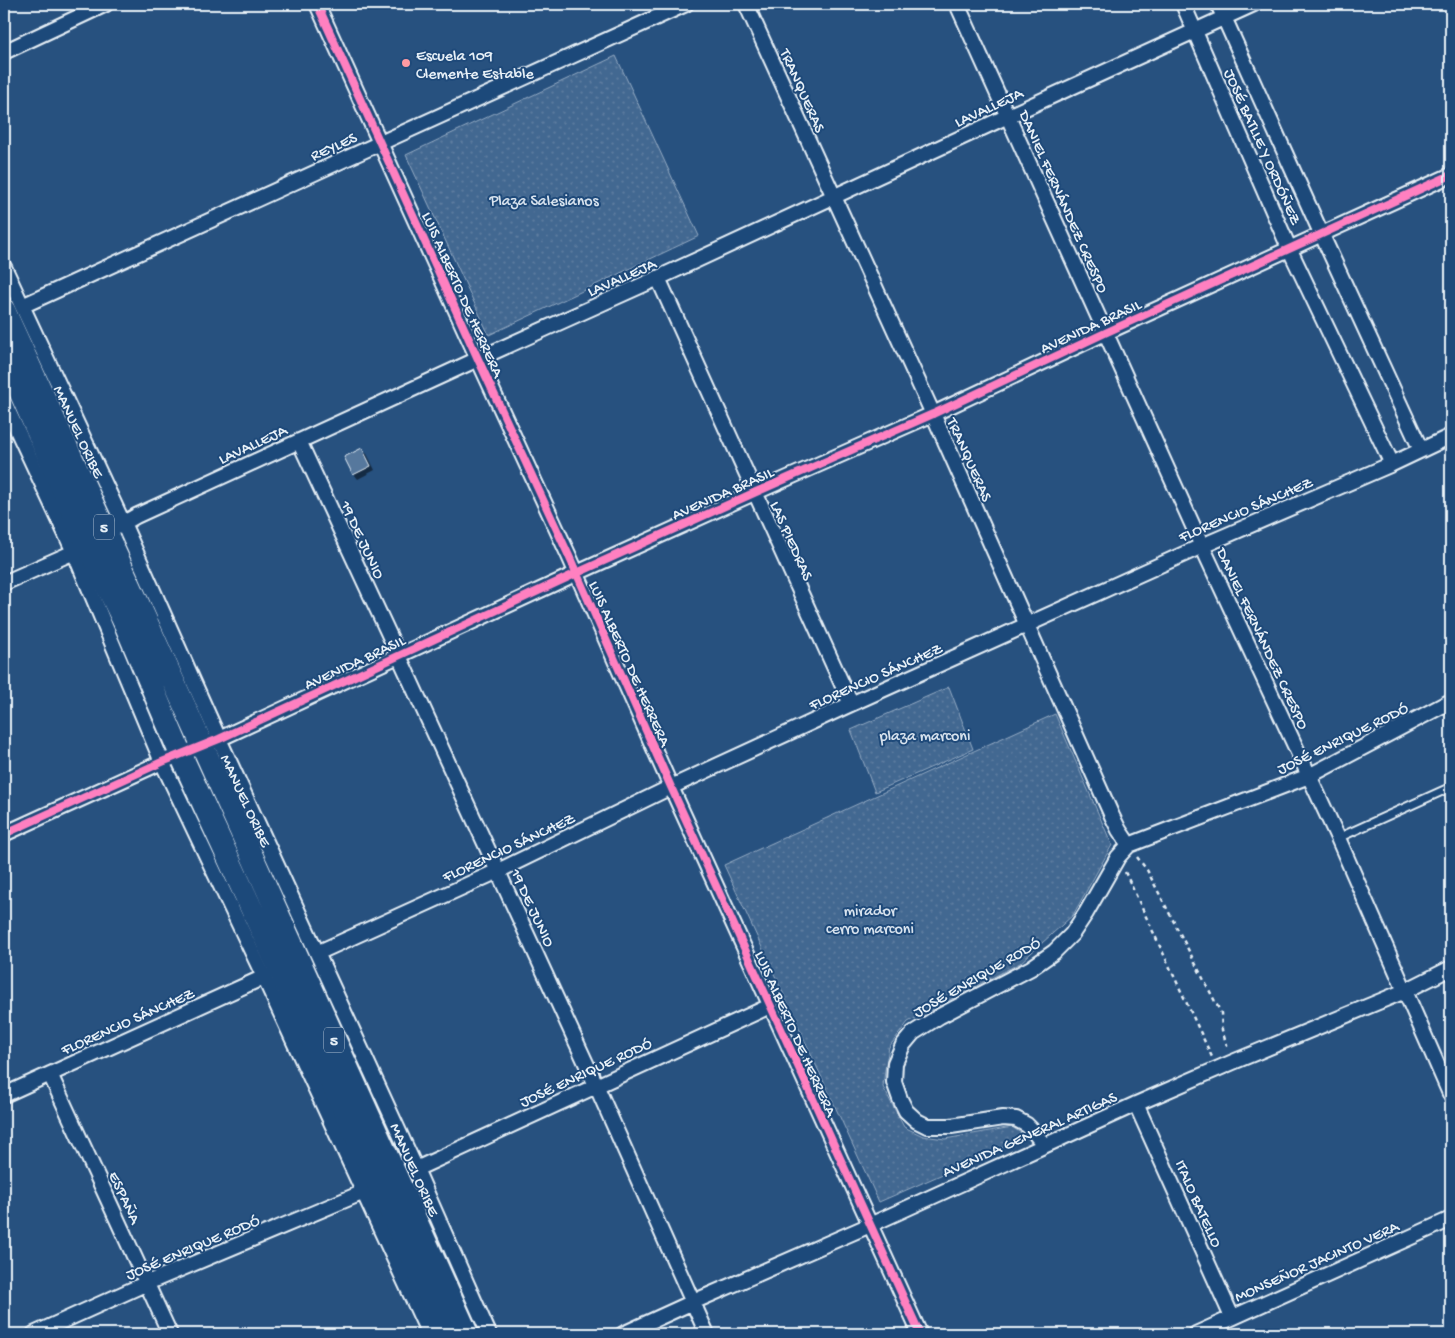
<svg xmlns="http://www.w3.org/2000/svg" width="1455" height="1338" viewBox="0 0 1455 1338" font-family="'Gochi Hand',sans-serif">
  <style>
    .park { fill: url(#park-dots); stroke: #96acc4 }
    .shadow { fill: #0007 }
    .building { fill: #57789d; stroke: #e8f1f8 }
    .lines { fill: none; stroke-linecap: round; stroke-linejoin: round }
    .service-casing { stroke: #e8f1f8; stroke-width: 11 }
    .minor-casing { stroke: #e8f1f8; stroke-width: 18 }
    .trunk-casing { stroke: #e8f1f8; stroke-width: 26 }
    .path { stroke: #e8f1f8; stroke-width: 2.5; stroke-dasharray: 4 4; stroke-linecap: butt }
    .service { stroke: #1f4a7a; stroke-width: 7 }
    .minor { stroke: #1f4a7a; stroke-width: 14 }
    .trunk { stroke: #1f4a7a; stroke-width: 22 }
    .cycleway-casing { stroke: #1f4a7a; stroke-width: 11 }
    .cycleway { stroke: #ff80c0; stroke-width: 8 }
    .poi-dot { fill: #ff9aa2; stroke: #1f4a7a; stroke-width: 2 }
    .labels { text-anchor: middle; stroke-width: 4; stroke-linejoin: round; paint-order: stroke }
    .shield { fill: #1f4a7a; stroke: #acbfd2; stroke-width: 1 }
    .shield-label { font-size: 15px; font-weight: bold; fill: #e8f1f8 }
    .poi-label { font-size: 16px; fill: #e8f1f8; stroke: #1f4a7a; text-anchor: start }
    .street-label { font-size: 16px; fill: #e8f1f8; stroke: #1f4a7a }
    .park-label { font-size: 16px; fill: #d8e3ee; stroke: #1f4a7a }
  </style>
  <defs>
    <pattern id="park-dots" width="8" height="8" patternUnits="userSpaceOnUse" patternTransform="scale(1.25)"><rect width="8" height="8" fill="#436891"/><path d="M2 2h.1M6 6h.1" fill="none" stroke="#5e7ea1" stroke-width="1.8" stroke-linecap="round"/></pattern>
  </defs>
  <rect width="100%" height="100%" fill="#27517f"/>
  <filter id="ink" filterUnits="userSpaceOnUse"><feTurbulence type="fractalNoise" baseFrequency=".02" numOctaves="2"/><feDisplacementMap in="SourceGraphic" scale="10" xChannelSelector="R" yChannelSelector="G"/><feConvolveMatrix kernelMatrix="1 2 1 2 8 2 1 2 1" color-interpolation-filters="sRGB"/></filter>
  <g filter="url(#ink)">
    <!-- park -->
    <path class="park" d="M616,56L699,236L489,335L406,155Z
      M949,687L973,749L875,792L851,730Z
      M1055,714L1112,845L1073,915L1020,963L908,1022L889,1047L885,1070L883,1087L904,1127L923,1136L945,1139L1012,1127L1027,1137L879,1202L724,865Z"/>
    <!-- shadow -->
    <path class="shadow" d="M362,450L367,454L375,470L358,479L354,474Z"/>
    <!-- building -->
    <path class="building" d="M362,448L371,466L353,475L344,457Z"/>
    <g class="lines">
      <defs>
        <path id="service" d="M1338,838L1451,787"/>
        <path id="minor" d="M317,4L478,359L569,556L671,787L920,1334
          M746,4L933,414L1112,816L1119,830L1129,845
          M957,4L1202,546L1338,838L1451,1096
          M1183,4L1289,248L1392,464
          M1218,4L1321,233L1421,450
          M4,52L106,4
          M4,267L123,523L219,739L416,1169L489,1334
          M658,278L851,704
          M22,306L686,4
          M4,402L74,552L162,762L264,977L429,1334
          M299,441L399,656L596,1085L707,1334
          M4,583L74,552L136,516L478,359L658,278L1008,116L1254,4
          M4,834L162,762L219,739L577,573L756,492L933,414L1105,333L1451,175
          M317,953L498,871L671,787L851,704L1202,546L1392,464L1451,436
          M50,1074L170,1334
          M4,1095L264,977
          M1136,1104L1232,1317
          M1044,1145L1034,1132L1027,1125L1016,1119L1003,1118L951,1126H927L917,1121L906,1111L900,1099L894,1082L895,1063L903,1045L913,1033L940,1016L1031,968L1054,952L1072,934L1086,913L1118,857L1129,845L1309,776L1451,701
          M416,1169L770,1006
          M34,1334L147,1283L364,1192
          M623,1334L693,1302L870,1225L1136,1104L1233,1062L1405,991L1451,968
          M1196,1334L1451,1219"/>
        <path id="trunk" d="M4,310L145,618L467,1334
          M4,355L87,544L126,626L181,755L447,1334"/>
      </defs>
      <!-- service casing -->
      <use href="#service" class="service-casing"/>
      <!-- minor casing -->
      <use href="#minor" class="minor-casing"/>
      <!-- trunk casing -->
      <use href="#trunk" class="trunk-casing"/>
      <!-- path -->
      <path class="path" d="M1137,857L1147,870L1221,1013L1222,1030L1228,1049
        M1125,872L1212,1057"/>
      <!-- service -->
      <use href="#service" class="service"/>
      <!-- minor -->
      <use href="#minor" class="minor"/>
      <!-- trunk -->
      <use href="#trunk" class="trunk"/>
      <defs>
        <path id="cycleway" d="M317,4L478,359L569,556L671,787L920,1334
          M4,834L162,762L219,739L577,573L756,492L933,414L1105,333L1451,175"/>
      </defs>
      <!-- cycleway casing -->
      <use href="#cycleway" class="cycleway-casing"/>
      <!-- cycleway -->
      <use href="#cycleway" class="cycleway"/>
    </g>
  </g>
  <!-- markers -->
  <circle class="poi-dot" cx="406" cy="63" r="5"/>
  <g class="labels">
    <!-- shield labels -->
    <g class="shield">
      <rect x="94" y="514.5" width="20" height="25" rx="4"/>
      <rect x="324" y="1027.5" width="20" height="25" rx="4"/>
    </g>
    <g class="shield-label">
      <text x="104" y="532">5</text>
      <text x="334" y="1045">5</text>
    </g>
    <!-- poi labels -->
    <g class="poi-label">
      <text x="416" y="60">Escuela 109<tspan x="416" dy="18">Clemente Estable</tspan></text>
    </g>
    <!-- street labels -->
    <g class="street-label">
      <text transform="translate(804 90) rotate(66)" y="6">TRANQUERAS</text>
      <text transform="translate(988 106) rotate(-25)" y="6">LAVALLEJA</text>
      <text transform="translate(333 145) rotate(-24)" y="6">REYLES</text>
      <text transform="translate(1264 146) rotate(66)" y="6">JOSÉ BATLLE Y ORDÓÑEZ</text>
      <text transform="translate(1065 201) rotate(66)" y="6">DANIEL FERNÁNDEZ CRESPO</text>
      <text transform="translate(621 276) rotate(-24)" y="6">LAVALLEJA</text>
      <text transform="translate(464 294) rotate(66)" y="6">LUIS ALBERTO DE HERRERA</text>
      <text transform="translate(1090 325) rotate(-25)" y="6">AVENIDA BRASIL</text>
      <text transform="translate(80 431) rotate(65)" y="6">MANUEL ORIBE</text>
      <text transform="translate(252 443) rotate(-25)" y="6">LAVALLEJA</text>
      <text transform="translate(971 459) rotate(66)" y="6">TRANQUERAS</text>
      <text transform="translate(722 492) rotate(-24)" y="6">AVENIDA BRASIL</text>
      <text transform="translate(1245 508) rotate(-23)" y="6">FLORENCIO SÁNCHEZ</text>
      <text transform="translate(364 539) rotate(65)" y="6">19 DE JUNIO</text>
      <text transform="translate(793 540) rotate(66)" y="6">LAS PIEDRAS</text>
      <text transform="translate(1264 638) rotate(65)" y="6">DANIEL FERNÁNDEZ CRESPO</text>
      <text transform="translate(354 661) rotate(-25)" y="6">AVENIDA BRASIL</text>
      <text transform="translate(631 663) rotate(66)" y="6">LUIS ALBERTO DE HERRERA</text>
      <text transform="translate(875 675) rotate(-24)" y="6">FLORENCIO SÁNCHEZ</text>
      <text transform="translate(1342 737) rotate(-26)" y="6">JOSÉ ENRIQUE RODÓ</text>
      <text transform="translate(247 800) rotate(65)" y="6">MANUEL ORIBE</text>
      <text transform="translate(508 846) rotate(-25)" y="6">FLORENCIO SÁNCHEZ</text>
      <text transform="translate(534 907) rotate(65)" y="6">19 DE JUNIO</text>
      <text transform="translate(976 976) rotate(-30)" y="6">JOSÉ ENRIQUE RODÓ</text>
      <text transform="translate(127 1020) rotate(-24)" y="6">FLORENCIO SÁNCHEZ</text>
      <text transform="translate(797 1033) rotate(66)" y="6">LUIS ALBERTO DE HERRERA</text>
      <text transform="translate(585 1071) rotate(-25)" y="6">JOSÉ ENRIQUE RODÓ</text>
      <text transform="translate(1029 1133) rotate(-24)" y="6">AVENIDA GENERAL ARTIGAS</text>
      <text transform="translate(416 1169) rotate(66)" y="6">MANUEL ORIBE</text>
      <text transform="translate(126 1197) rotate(65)" y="6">ESPAÑA</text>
      <text transform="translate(1200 1203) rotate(66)" y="6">ITALO BATELLO</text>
      <text transform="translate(192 1246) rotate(-23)" y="6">JOSÉ ENRIQUE RODÓ</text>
      <text transform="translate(1316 1260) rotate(-24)" y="6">MONSEÑOR JACINTO VERA</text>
    </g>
    <!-- park labels -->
    <g class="park-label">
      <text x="544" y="205">Plaza Salesianos</text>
      <text x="925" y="740">plaza marconi</text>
      <text x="870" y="915">mirador<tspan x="870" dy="18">cerro marconi</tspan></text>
    </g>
  </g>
  <!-- margin -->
  <rect width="1455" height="1338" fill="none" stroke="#1f4a7a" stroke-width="20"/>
  <rect x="10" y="10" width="1435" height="1318" fill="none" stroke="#e8f1f8" stroke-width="2" filter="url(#ink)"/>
</svg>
